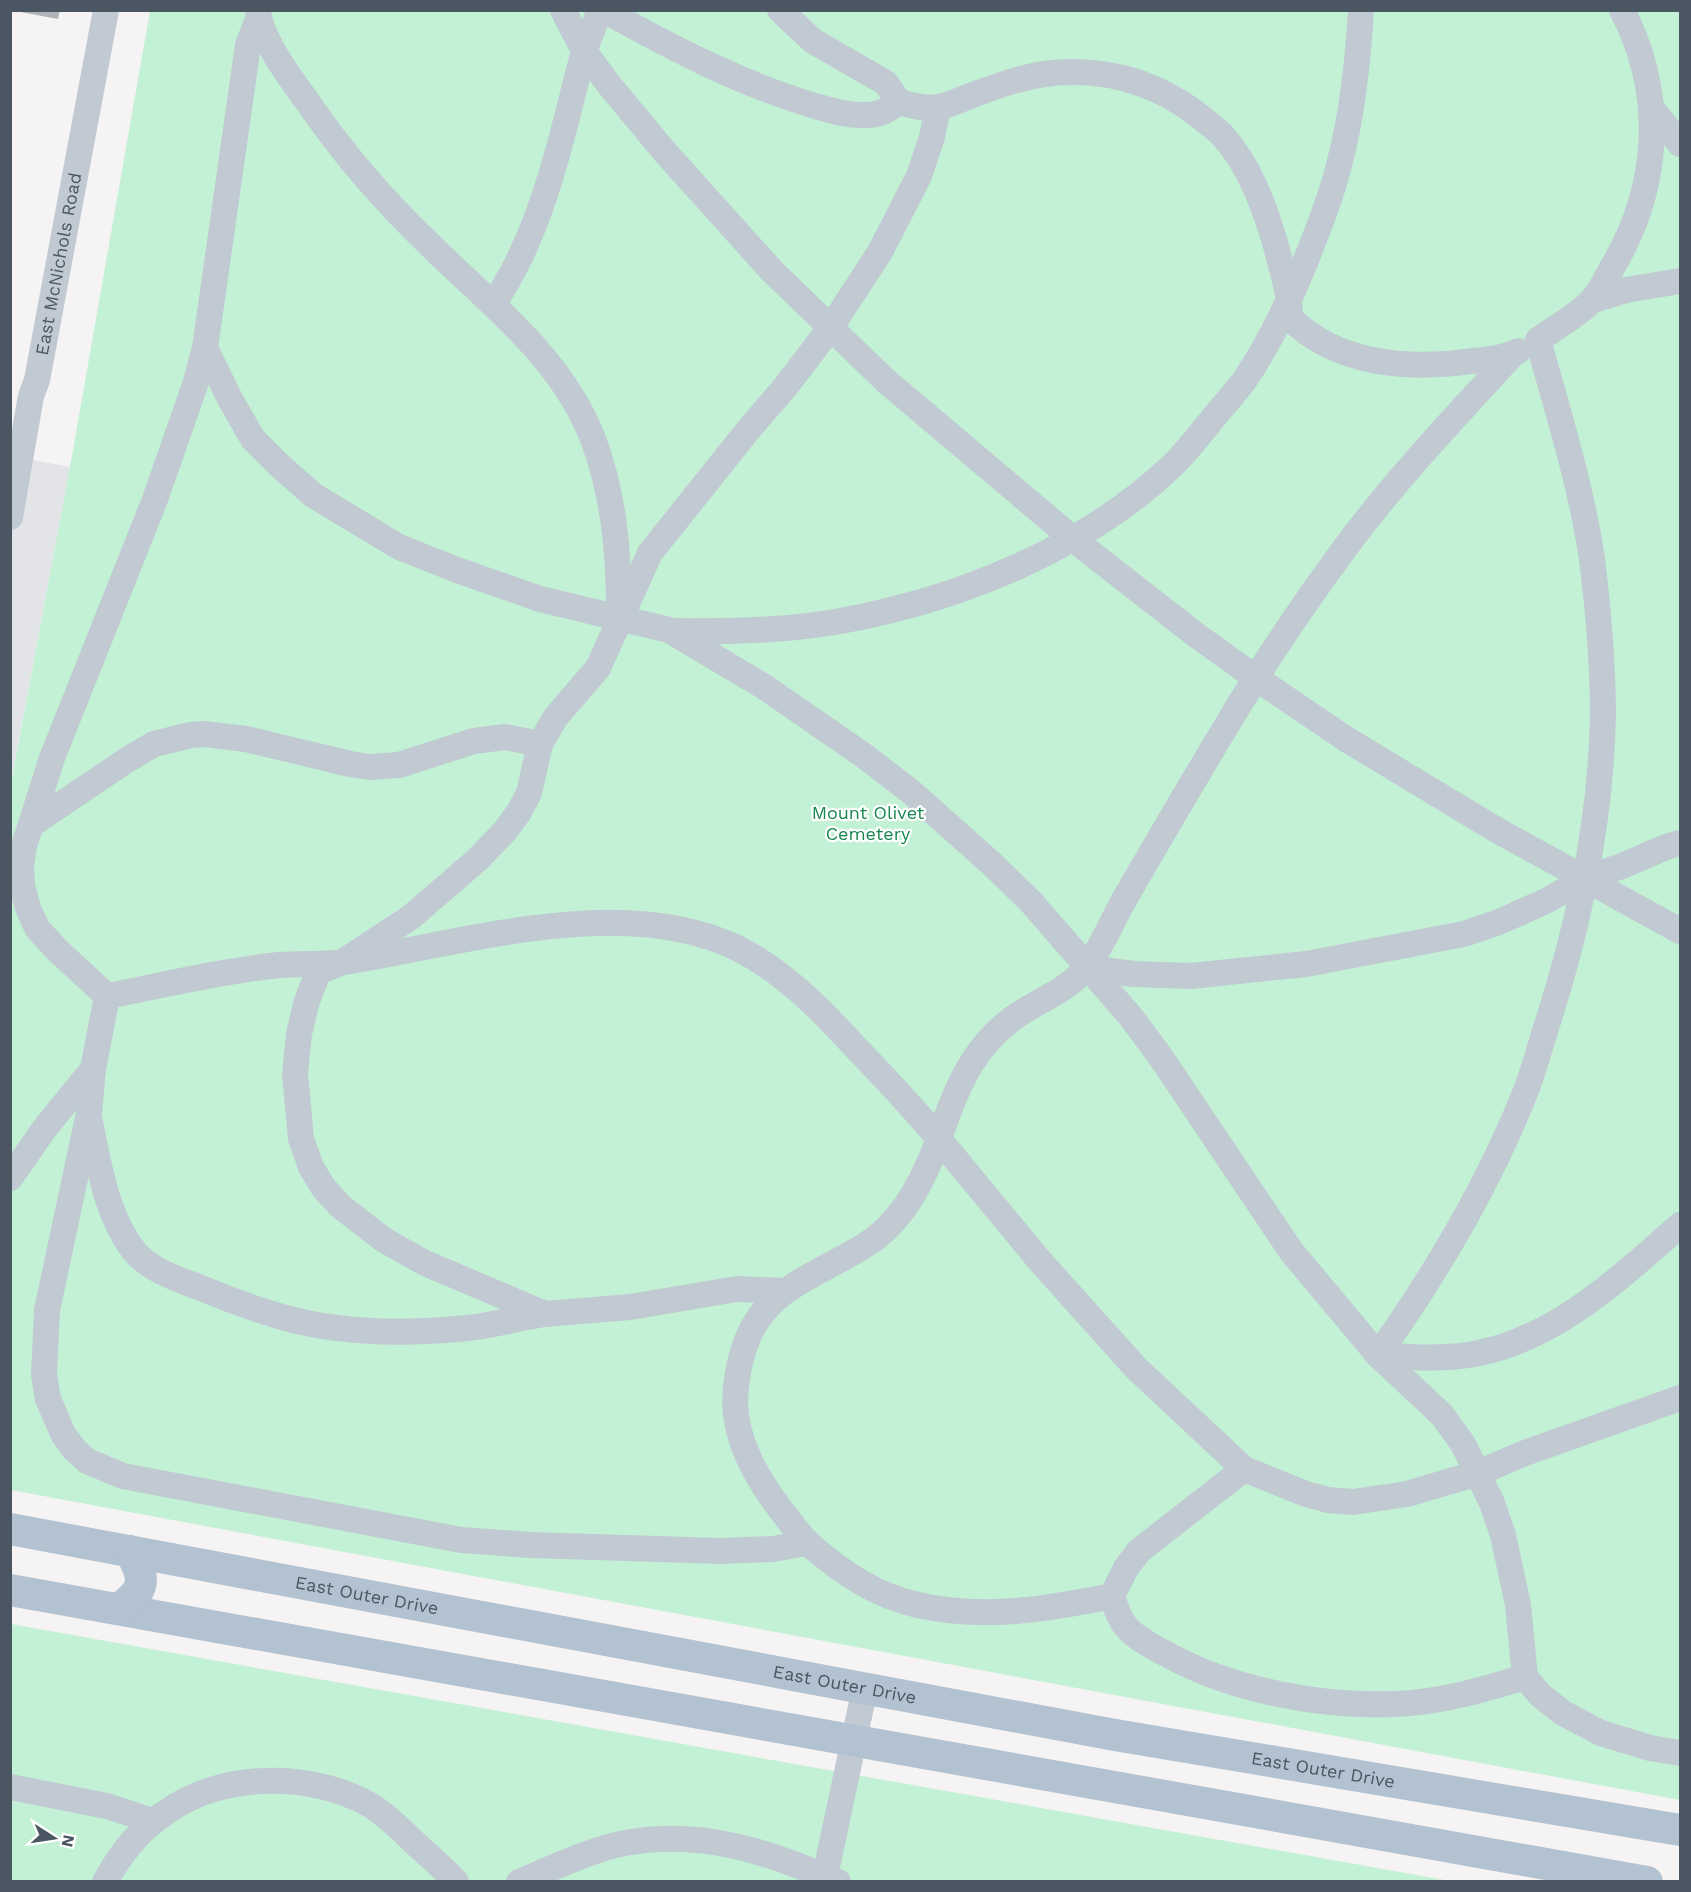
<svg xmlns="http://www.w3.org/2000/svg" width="1691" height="1892" viewBox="0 0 1691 1892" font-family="'Work Sans',sans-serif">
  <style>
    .airport { fill: #e2e4e7 }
    .green { fill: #c3f1d5 }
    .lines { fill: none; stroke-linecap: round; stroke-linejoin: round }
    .minor { stroke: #c1cad2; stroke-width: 26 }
    .major { stroke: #b3c2d1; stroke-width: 32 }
    .wall { fill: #b0b2b7 }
    .labels { text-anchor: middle; stroke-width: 4.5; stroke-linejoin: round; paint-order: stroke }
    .street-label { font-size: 18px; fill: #4a5661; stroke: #fff }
    .park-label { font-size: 18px; fill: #17864f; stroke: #fff }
  </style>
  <rect width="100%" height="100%" fill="#f5f3f3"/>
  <!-- airport -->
  <path class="airport" d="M11,456L70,467L11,781Z"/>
  <!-- green -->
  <path class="green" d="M150,11H1680V1800L11,1490V783L70,467Z
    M11,1624L1450,1881H11Z"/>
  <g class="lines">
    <!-- minor -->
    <g class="minor">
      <path d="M258,10C260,38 291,79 307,101C343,154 385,202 431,246C490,304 562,358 593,439C614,495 619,553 619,613"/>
      <path d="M600,10L584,51L610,86L664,151L772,271L886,381L1073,539L1196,635L1256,678L1346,739L1495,829L1680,931"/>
      <path d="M604,10C670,47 739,83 812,105C830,110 847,116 866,115C880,115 888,110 899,102"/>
      <path d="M780,10L813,41L886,83L899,102C912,105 926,110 939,107C950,105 960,100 970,96C997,86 1023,76 1053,73C1109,68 1158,83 1202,118C1208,124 1217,129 1223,136C1250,166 1265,208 1276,246C1282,270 1290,293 1290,318C1337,365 1409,370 1472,361C1487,360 1505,358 1518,351"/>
      <path d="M258,19L248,45L205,348L230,399L253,439L279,465L313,495L399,547L457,570L540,599L669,630L763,686L863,755L910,791L992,864L1031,902L1131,1017L1160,1056L1291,1251L1378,1355L1442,1415L1463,1444L1492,1503L1503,1535L1518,1605L1525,1677L1540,1695L1563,1713L1601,1733L1650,1748L1680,1753"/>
      <path d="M1651,107L1680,144"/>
      <path d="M1593,300L1626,290L1680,281"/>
      <path d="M494,305C503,288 514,271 522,253C552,189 566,118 584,51L563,10"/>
      <path d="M205,348L195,385L154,502L52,758L24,846L21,867L22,886L28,908L37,928L57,950L107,996L93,1069L89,1113L47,1310L44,1375L48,1399L63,1434L74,1449L87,1461L123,1476L461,1540L530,1545L721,1551L773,1549L807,1543"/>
      <path d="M1514,353C1456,416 1396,479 1345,548C1303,605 1263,664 1227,725C1192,783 1158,841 1124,900C1113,919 1099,953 1085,969C1070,987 1049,996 1029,1008C977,1037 957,1084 939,1139L1039,1260L1136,1368L1244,1469L1306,1494L1328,1500L1353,1502L1407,1494L1478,1473L1525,1453L1680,1398"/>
      <path id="s1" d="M10,517L31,396L37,380L106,10"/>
      <path d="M673,631C726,632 782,631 835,622C955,601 1084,550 1173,465C1188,450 1201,433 1214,417C1224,405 1235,393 1244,381C1270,343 1289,302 1306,260C1319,227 1332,195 1340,161C1353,112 1358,61 1361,10"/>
      <path d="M32,824L127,760L154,744L191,735L204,734L246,739L350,764L370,767L399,765L474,741L505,737L540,744"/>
      <path d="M1087,968L1134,974L1191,976L1306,964L1464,934L1499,922L1546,901L1585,879L1622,866L1666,847L1680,843"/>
      <path d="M107,996C164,985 222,971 279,965C301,963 323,965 344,962C465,943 623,892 739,949C786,973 823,1012 858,1050C886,1079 913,1108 939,1139C924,1177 907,1215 873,1240C831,1270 772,1283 749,1335C739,1359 733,1390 736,1415C741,1455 766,1492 791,1523C797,1530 802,1538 809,1544C841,1572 876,1596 918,1605C983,1620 1048,1609 1112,1596"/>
      <path d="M90,1122C99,1165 106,1215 134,1251C149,1270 178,1279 201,1288C227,1299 255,1309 282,1317C341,1334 408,1334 468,1328C494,1325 519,1318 545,1314"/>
      <path d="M10,1178L45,1128L93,1069"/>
      <path d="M784,1291L737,1289L630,1307L545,1314L425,1263L384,1240L340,1206L323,1187L311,1167L301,1139L295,1074L299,1034L306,1004L318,972L341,963L411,917L477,860L505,831L519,812L529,793L540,744L555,718L598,668L650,553L749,429L786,386L831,327L880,252L919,176L932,137L938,107"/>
      <path d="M1378,1355C1437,1272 1490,1182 1527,1088C1534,1069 1539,1050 1545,1031C1578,930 1601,822 1603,715C1603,665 1598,608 1592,559C1581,485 1558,412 1538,340C1552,330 1584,311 1593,299C1601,290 1606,278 1612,268C1660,187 1666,95 1622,10"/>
      <path d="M1378,1355C1406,1357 1433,1359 1460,1356C1547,1347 1618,1280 1680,1225"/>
      <path d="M1244,1469L1139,1551L1126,1568L1112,1596C1116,1608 1119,1619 1128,1629C1140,1641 1155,1648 1170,1656C1235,1691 1322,1707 1396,1704C1441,1702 1483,1690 1525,1677"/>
      <path d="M10,1787L107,1806L153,1821"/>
      <path d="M825,1876L865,1688"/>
      <path d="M105,1882C120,1854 139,1830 165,1813C221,1772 310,1771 370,1805C387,1815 401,1830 416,1844C429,1856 444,1868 456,1882"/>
      <path d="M519,1882C553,1868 596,1847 631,1842C705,1830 772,1853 838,1882"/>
    </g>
    <!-- major -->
    <g class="major">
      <path id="s2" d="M10,1529L1115,1735L1680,1830"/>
      <path d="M10,1590L1647,1882"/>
      <path d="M119,1609C146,1589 146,1580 130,1551"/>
    </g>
  </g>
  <!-- wall -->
  <path class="wall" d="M10,10H60L58,19Z"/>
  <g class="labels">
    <!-- street labels -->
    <g class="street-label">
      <text dy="6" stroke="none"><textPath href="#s1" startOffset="258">East McNichols Road</textPath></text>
      <text dy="6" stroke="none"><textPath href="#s2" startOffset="363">East Outer Drive</textPath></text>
      <text dy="6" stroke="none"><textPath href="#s2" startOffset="849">East Outer Drive</textPath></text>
      <text dy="6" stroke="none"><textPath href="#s2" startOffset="1335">East Outer Drive</textPath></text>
    </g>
    <!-- park labels -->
    <g class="park-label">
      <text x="868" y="819">Mount Olivet<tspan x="868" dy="21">Cemetery</tspan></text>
    </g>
  </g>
  <!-- border -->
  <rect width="1691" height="1892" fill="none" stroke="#4a5661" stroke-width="24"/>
  <!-- north arrow -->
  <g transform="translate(54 1838) rotate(102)" stroke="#ffffff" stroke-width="4.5" paint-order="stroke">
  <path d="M0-4.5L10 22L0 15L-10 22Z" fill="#4a5661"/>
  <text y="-9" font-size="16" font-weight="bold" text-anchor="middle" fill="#4a5661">N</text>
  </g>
</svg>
